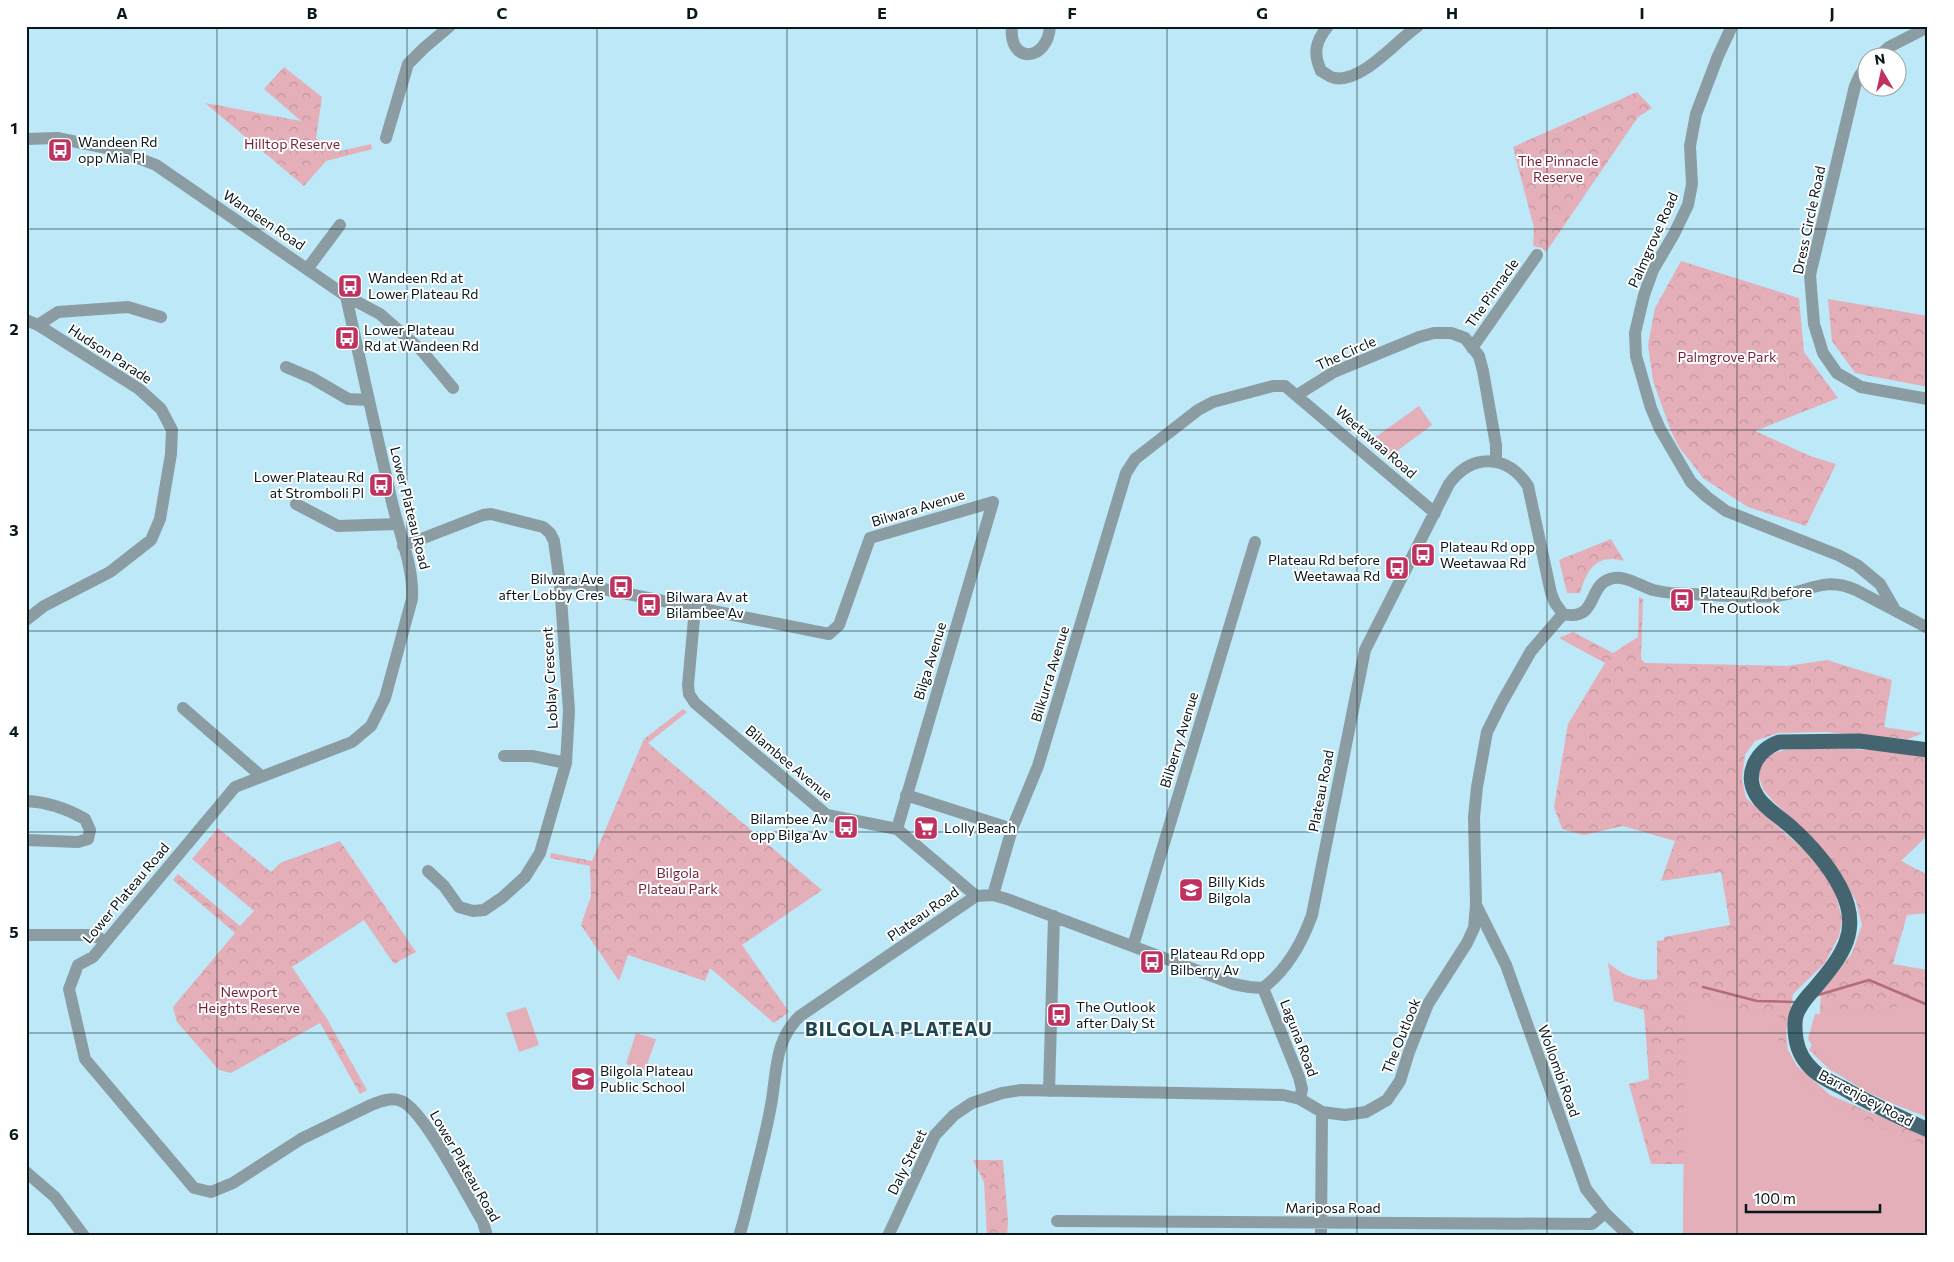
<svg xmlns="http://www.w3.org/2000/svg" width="1954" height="1262" viewBox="0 0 1954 1262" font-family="Commissioner,sans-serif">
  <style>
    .forest { fill: url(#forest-crowns) }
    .park { fill: #e4afb9 }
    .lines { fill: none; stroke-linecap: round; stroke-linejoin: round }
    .stream { stroke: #b36c7a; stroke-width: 2.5 }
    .minor { stroke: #8b9da3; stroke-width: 12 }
    .major { stroke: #446570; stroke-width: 15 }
    .grid { fill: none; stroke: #07171c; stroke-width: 1; stroke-opacity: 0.55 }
    .labels { text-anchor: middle; stroke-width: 4; stroke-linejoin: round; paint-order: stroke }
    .poi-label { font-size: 14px; fill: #07171c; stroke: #fff; text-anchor: start }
    .park-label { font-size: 14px; fill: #771f39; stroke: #fff }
    .street-label { font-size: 14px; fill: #07171c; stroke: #fff }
    .district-label { font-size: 19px; font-weight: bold; letter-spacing: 1px; fill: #1d4551; stroke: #fff }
    .neatline { fill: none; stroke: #07171c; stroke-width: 2 }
    .grid-label { font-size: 16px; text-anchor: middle; font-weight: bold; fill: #07171c }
  </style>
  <defs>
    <pattern id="forest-crowns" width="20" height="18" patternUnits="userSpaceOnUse" patternTransform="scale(1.25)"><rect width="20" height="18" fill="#e4afb9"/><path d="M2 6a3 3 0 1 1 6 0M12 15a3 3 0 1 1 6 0" fill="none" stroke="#c2969e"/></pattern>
  </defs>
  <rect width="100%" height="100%" fill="#bce8f7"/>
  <!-- forest -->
  <path class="forest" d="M284,67L322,97L316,138L336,152L371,144L372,149L326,161L304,186L205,103L301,121L264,89Z
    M1637,92L1652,108L1638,117L1546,252L1542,248L1533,246L1534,228L1513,147Z
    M1681,261L1799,298L1804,352L1838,398L1755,431L1810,456L1836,464L1806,526L1748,507L1704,479L1679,447L1671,431L1653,381L1648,345L1655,308Z
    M1828,299L1928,316V387L1855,373L1832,341Z
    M1611,539L1624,561C1596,553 1587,570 1580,593H1567L1559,560Z
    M1639,597L1643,599L1641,659L1645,663L1787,666L1827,660L1892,680L1884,727L1923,733L1908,739L1826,732L1778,733L1755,741L1745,755L1742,779L1746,798L1805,851L1823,870L1836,895L1842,919L1839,936L1825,963L1793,994L1786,1033L1788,1050L1797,1066L1830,1095L1928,1137V1236H1683L1684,1164H1651L1629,1084L1649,1079L1644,1010L1614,1001L1608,963C1624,975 1636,982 1657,979V941L1664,940V937L1730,925L1721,872L1661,881L1675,841L1623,826L1584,835L1562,829L1554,807L1568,724L1605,663L1559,638L1575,631V633L1613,653L1638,637Z
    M683,709L687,712L648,743L822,890L742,945L789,1012L774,1023L710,968L705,981L628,955L619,981L581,925L591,896L590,866L550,858L551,853L592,861L644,739Z
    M1827,748L1888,751L1928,758V835L1901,861L1928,875V913L1907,915L1893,964L1928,970V1118L1830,1070L1809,1050L1819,1031L1821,992L1852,953L1862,925L1856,901L1842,876L1817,843L1772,800L1763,789L1759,777L1760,766L1769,755L1784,750Z
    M218,828L271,872L280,863L340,841L416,952L394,964L364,920L292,967L327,1019L367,1090L360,1094L320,1023L231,1073L219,1070L177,1022L173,1007L235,933L173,880L178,874L240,926L254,911L192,859Z
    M973,1160H1003L1008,1221L1007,1236H987L984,1182Z"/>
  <!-- park -->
  <path class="park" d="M1419,406L1432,425L1389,457L1370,441Z
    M1690,998L1714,1004L1725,1001L1744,1011H1756L1767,1016L1780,1014L1775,1035L1797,1073L1829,1101L1878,1127L1917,1142L1928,1149V1236H1683L1685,999Z
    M1928,1001V1117C1889,1103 1847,1087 1819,1056C1814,1051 1812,1044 1808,1039L1815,1014L1866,1013Z
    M526,1007L539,1045L519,1052L506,1013Z
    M636,1033L656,1039L645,1070L626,1064Z"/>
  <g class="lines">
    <!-- stream -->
    <path class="stream" d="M1703,987L1757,1001L1794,1002
      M1818,995L1869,980L1928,1005"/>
    <!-- minor -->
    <path class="minor" d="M1012,26C1008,65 1048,62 1050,26
      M1328,26C1315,42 1313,53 1321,71C1325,73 1331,78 1335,78C1362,83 1397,40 1418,26
      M1732,26L1718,56L1696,114L1690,146L1692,184L1688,205L1674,234L1653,270L1644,295L1635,333L1636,356L1651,408L1660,429L1691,482L1707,497L1726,511L1838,555L1857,565L1880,584L1895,610
      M1877,58L1889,47L1928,27
      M1866,67L1860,75L1855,86L1810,275L1814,324L1823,353L1837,373L1861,387L1928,399
      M386,138L408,64L424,48L450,26
      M26,139L57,138L117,150L156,165L346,296L380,314L422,351L453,388
      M308,268L340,225
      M346,296C361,365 376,433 392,502C399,533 414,567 412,599L385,698L371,726L352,742L235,787L93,957L78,965L69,989L85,1059L194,1188L211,1192L233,1183L301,1139L371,1105C381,1101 391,1097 401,1101C423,1108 469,1199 483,1222L487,1236
      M26,320L38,325L139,389L161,409L172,430L171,454L160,519L151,540L110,572L44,606L26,620
      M38,325L58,312L128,307L161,317
      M1472,348L1537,255
      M286,367L312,378L348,399L368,400
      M1297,395L1334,372L1419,337L1434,333H1451L1465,338L1479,356L1483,371L1496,445V461
      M296,504L338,526L397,524
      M403,546L483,515L491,514L543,527L550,533L554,541L560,584L569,711L566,763L540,853L525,877L503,897L484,910L473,911L459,907L444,886L428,871
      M560,584L573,583L829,634L839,625L870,538L993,502
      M695,608L688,685L689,694L695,703L827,815L897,829L976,896
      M183,708L261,776
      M504,756H532L566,763
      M906,795L1012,829
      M26,801C48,802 66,808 85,819L90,830L88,839L78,842L26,840
      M897,829L993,502
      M993,895L1012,829L1038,766L1126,473L1135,459L1198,410L1213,402L1273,386H1285L1435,513
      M1476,905L1506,965L1586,1189L1605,1213L1629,1236
      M26,935H91L106,941
      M1133,946L1255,542
      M1263,988L1299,1077L1302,1089L1300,1099
      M1049,1091L1054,916
      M26,1172L55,1197L84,1236
      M1057,1221L1592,1224L1605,1213
      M739,1236C744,1222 747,1206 751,1191C758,1162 766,1134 771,1105C777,1073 774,1040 800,1016L976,896L993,895L1007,899L1233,984L1249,987L1263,988C1288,969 1302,943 1312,915L1365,650L1449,484C1472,453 1507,454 1528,486L1551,593L1555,603L1563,614C1598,622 1587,586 1610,579C1624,574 1640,586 1653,590C1666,593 1678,594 1691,594C1718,595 1747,598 1775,596C1807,594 1822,575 1856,590L1928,628
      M888,1236L935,1135L954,1115L972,1103L1002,1093L1021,1090L1283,1095L1300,1099L1322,1112L1345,1115L1366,1112L1387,1100L1400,1081L1409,1052L1428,1004L1467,943L1474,928L1476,905L1474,817L1477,787L1487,732L1502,702L1531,651L1563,614
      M1321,1236L1322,1112"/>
    <!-- major -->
    <path class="major" d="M1928,750L1859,741L1779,742C1757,750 1743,774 1757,796C1764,808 1780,817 1790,826C1810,844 1828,864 1840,887C1863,930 1842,956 1815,988C1808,996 1799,1005 1796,1016C1794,1023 1795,1032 1796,1039C1798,1052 1804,1062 1814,1071C1822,1078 1833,1083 1843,1088C1870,1104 1899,1117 1928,1130"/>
  </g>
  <!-- grid -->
  <path class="grid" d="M217,26V1236M407,26V1236M597,26V1236M787,26V1236M977,26V1236M1167,26V1236M1357,26V1236M1547,26V1236M1737,26V1236M26,229H1928M26,430H1928M26,631H1928M26,832H1928M26,1033H1928"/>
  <!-- icons -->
  <defs>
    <symbol id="bus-square" viewBox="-11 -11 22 22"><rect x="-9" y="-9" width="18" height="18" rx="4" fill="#bf315e" stroke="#fff"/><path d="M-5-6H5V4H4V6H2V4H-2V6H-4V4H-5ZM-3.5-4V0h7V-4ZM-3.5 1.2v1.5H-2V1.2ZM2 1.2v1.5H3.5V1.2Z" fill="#fff"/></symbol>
    <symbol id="supermarket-square" viewBox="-11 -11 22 22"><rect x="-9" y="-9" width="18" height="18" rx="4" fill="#bf315e" stroke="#fff"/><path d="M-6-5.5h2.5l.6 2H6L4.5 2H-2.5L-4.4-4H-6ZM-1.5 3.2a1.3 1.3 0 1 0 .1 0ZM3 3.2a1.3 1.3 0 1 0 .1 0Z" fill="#fff"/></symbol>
    <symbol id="school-square" viewBox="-11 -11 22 22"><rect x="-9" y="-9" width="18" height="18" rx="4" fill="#bf315e" stroke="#fff"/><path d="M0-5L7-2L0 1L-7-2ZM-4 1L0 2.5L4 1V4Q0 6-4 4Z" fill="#fff"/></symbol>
  </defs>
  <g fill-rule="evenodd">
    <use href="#bus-square" x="46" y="136" width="28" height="28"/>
    <use href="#bus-square" x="336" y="272" width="28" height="28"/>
    <use href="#bus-square" x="333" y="324" width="28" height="28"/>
    <use href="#bus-square" x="367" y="471" width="28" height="28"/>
    <use href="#bus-square" x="1409" y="541" width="28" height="28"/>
    <use href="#bus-square" x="1383" y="554" width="28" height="28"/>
    <use href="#bus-square" x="607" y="573" width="28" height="28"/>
    <use href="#bus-square" x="1668" y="586" width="28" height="28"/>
    <use href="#bus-square" x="635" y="591" width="28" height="28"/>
    <use href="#bus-square" x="832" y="813" width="28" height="28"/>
    <use href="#supermarket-square" x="912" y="814" width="28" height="28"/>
    <use href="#school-square" x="1177" y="876" width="28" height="28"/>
    <use href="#bus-square" x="1138" y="948" width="28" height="28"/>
    <use href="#bus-square" x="1045" y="1001" width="28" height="28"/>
    <use href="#school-square" x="569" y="1065" width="28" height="28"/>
  </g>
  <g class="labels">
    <!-- poi labels -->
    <g class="poi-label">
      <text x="78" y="147">Wandeen Rd<tspan x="78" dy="16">opp Mia Pl</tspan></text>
      <text x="368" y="283">Wandeen Rd at<tspan x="368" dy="16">Lower Plateau Rd</tspan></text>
      <text x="364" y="335">Lower Plateau<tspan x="364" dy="16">Rd at Wandeen Rd</tspan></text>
      <text x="364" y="482" text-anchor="end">Lower Plateau Rd<tspan x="364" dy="16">at Stromboli Pl</tspan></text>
      <text x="1440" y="552">Plateau Rd opp<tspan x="1440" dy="16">Weetawaa Rd</tspan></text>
      <text x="1380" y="565" text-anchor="end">Plateau Rd before<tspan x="1380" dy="16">Weetawaa Rd</tspan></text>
      <text x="604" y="584" text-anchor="end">Bilwara Ave<tspan x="604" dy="16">after Lobby Cres</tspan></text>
      <text x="1700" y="597">Plateau Rd before<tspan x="1700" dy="16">The Outlook</tspan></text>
      <text x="666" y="602">Bilwara Av at<tspan x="666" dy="16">Bilambee Av</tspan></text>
      <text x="828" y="824" text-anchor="end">Bilambee Av<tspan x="828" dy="16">opp Bilga Av</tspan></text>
      <text x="944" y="833">Lolly Beach</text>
      <text x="1208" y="887">Billy Kids<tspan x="1208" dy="16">Bilgola</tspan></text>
      <text x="1170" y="959">Plateau Rd opp<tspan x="1170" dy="16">Bilberry Av</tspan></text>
      <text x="1076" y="1012">The Outlook<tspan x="1076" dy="16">after Daly St</tspan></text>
      <text x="600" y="1076">Bilgola Plateau<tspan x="600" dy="16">Public School</tspan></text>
    </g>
    <!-- park labels -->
    <g class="park-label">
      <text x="292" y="149">Hilltop Reserve</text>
      <text x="1558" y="166">The Pinnacle<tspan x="1558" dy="16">Reserve</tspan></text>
      <text x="1727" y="362">Palmgrove Park</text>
      <text x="678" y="878">Bilgola<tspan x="678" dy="16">Plateau Park</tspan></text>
      <text x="249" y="997">Newport<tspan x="249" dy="16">Heights Reserve</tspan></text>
    </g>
    <!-- street labels -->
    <g class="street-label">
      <text transform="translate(264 220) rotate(34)" y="5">Wandeen Road</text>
      <text transform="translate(1809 220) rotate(-78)" y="5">Dress Circle Road</text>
      <text transform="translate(1653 240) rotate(-66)" y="5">Palmgrove Road</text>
      <text transform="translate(1492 293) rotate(-55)" y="5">The Pinnacle</text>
      <text transform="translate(1346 353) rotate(-24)" y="5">The Circle</text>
      <text transform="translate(110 354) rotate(33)" y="5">Hudson Parade</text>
      <text transform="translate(1376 442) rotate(41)" y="5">Weetawaa Road</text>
      <text transform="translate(410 508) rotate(76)" y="5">Lower Plateau Road</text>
      <text transform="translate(918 508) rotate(-17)" y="5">Bilwara Avenue</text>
      <text transform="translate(930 661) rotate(-73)" y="5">Bilga Avenue</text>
      <text transform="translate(1050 674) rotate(-73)" y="5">Bilkurra Avenue</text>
      <text transform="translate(550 678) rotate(-93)" y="5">Loblay Crescent</text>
      <text transform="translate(1179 740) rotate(-73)" y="5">Bilberry Avenue</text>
      <text transform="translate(789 763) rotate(40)" y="5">Bilambee Avenue</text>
      <text transform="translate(1321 791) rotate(-79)" y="5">Plateau Road</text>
      <text transform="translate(126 893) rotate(-50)" y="5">Lower Plateau Road</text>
      <text transform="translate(923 914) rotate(-35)" y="5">Plateau Road</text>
      <text transform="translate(1401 1036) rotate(-68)" y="5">The Outlook</text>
      <text transform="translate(1299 1038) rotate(69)" y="5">Laguna Road</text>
      <text transform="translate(1559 1071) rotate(70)" y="5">Wollombi Road</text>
      <text transform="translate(1866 1098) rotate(28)" y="5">Barrenjoey Road</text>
      <text transform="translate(907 1162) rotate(-64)" y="5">Daly Street</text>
      <text transform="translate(465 1166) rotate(60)" y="5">Lower Plateau Road</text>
      <text x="1333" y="1213">Mariposa Road</text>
    </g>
    <!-- district labels -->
    <g class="district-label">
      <text x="899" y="1036">BILGOLA PLATEAU</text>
    </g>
  </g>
  <!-- border -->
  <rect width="1954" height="1262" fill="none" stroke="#ffffff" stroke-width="55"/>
  <!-- north arrow -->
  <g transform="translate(1882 72) rotate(351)"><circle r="24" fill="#ffffff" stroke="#9ca2a4"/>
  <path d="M0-4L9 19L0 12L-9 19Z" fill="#bf315e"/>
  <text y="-8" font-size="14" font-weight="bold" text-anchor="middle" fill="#07171c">N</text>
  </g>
  <!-- scale -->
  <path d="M1746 1204v8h134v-8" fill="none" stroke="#07171c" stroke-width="2.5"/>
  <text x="1754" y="1204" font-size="15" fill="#07171c" stroke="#ffffff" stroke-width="4" paint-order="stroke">100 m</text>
  <rect x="28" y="28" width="1898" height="1206" class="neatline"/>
  <g class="grid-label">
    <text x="122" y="19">A</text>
    <text x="312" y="19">B</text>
    <text x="502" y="19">C</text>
    <text x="692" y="19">D</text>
    <text x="882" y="19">E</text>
    <text x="1072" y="19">F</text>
    <text x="1262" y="19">G</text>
    <text x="1452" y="19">H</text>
    <text x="1642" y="19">I</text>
    <text x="1832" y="19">J</text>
    <text x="14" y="134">1</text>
    <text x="14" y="335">2</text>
    <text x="14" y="536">3</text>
    <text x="14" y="737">4</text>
    <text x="14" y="938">5</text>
    <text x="14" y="1140">6</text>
  </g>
</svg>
